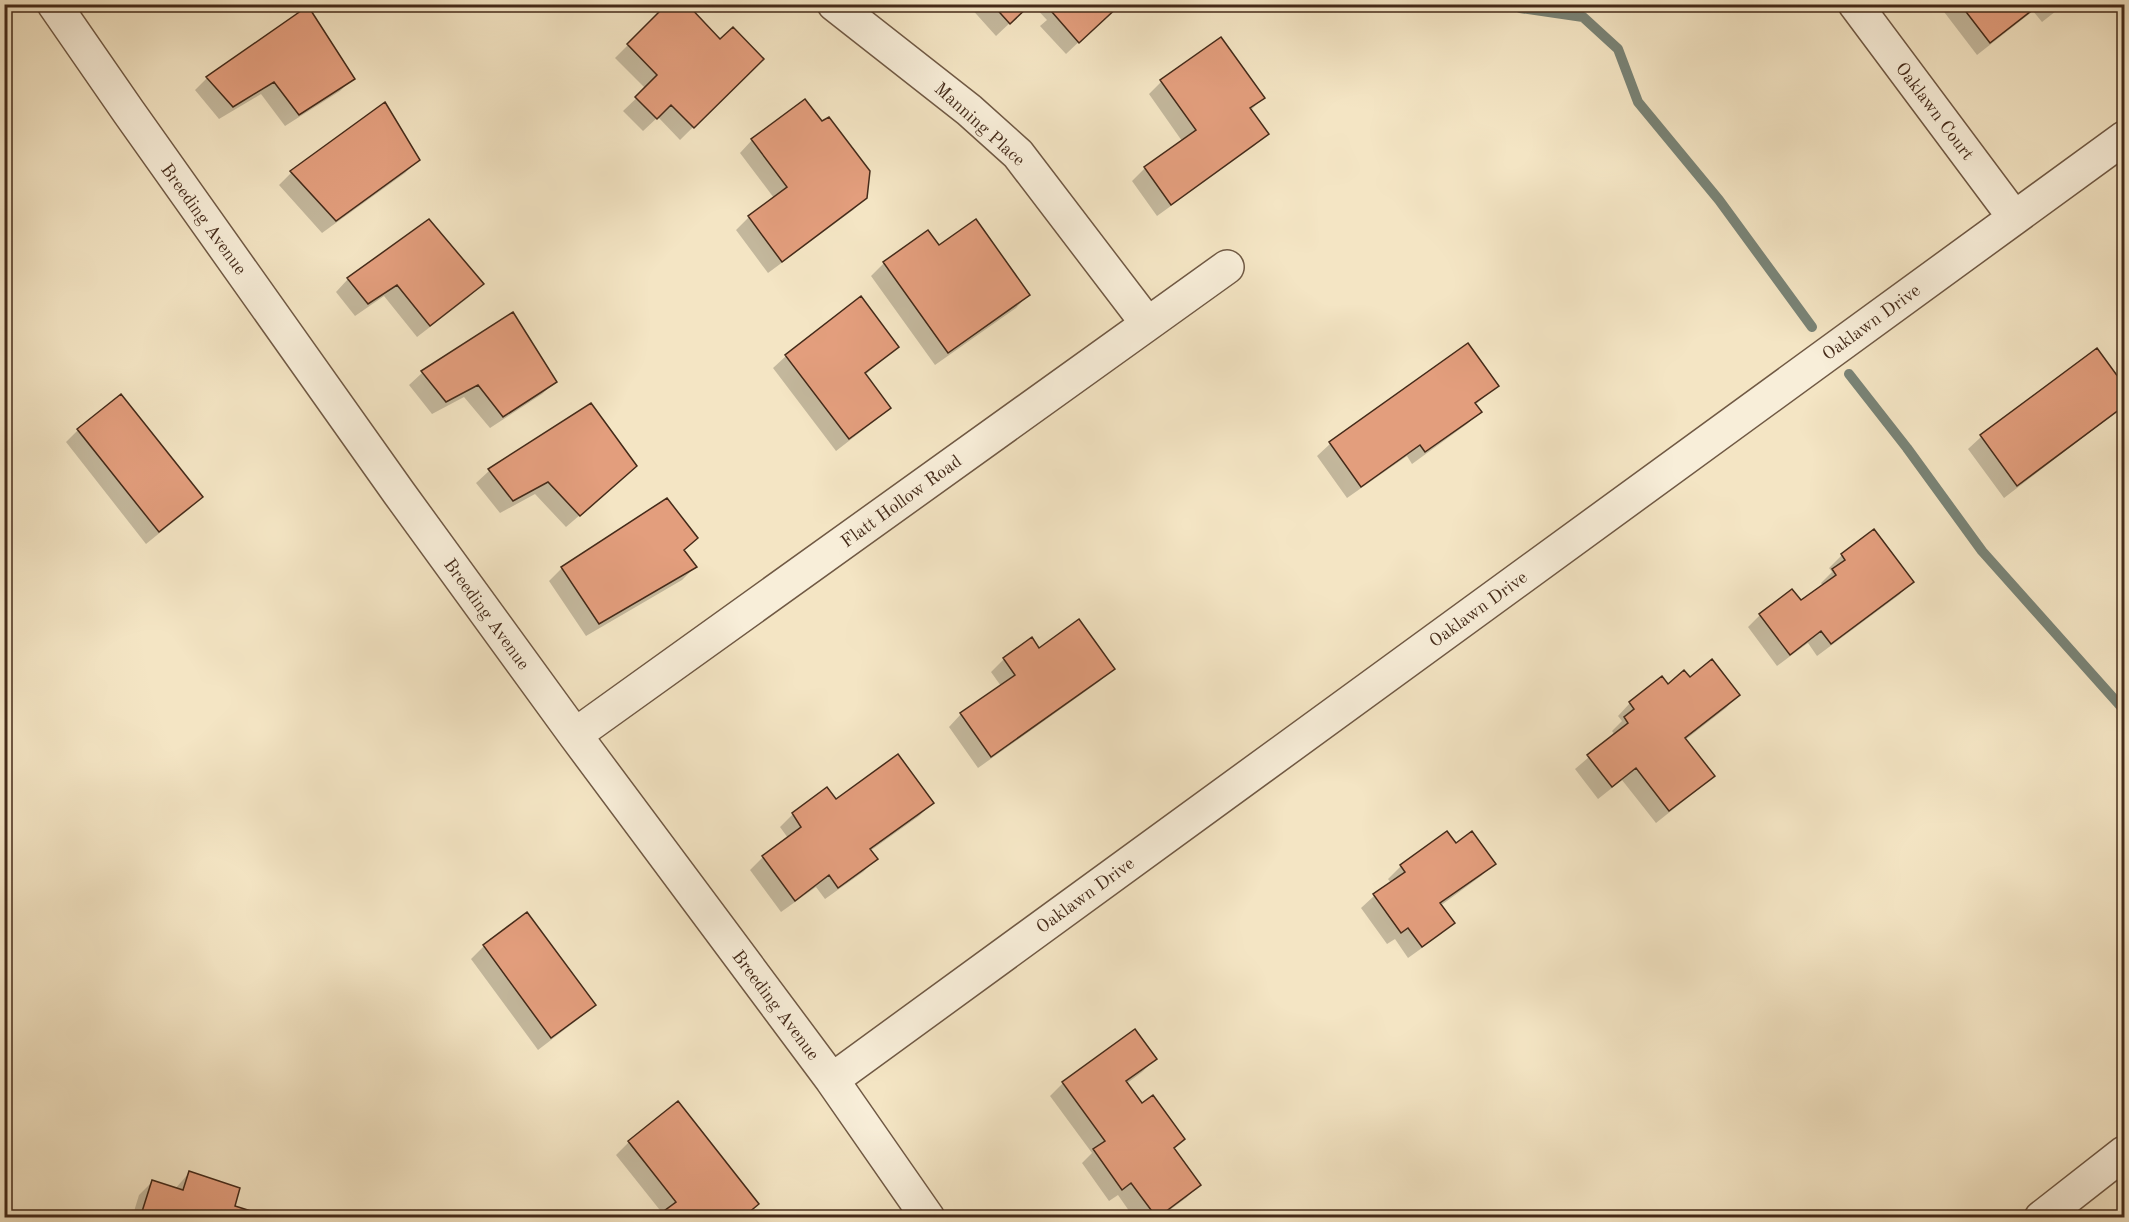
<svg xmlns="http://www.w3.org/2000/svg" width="2129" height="1222" viewBox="0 0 2129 1222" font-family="'Old Standard TT',serif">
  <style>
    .shadow { fill: #0003 }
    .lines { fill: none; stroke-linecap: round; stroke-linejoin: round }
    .stream { stroke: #798376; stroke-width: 10 }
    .building { fill: #e39e7d; stroke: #442a19; stroke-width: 1.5 }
    .minor-casing { stroke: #705944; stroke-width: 36 }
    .minor { stroke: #f8eed9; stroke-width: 33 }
    .labels { text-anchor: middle; stroke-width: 4.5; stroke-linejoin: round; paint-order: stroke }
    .street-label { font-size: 18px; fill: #442a19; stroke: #f8eed9 }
  </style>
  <rect width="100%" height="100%" fill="#f4e5c4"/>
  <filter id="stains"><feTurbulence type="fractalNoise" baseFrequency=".00333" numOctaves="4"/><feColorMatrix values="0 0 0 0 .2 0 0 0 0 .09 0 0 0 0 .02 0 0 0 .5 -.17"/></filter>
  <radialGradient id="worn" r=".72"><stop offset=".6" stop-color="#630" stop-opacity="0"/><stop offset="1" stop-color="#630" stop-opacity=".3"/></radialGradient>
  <!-- shadow -->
  <path class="shadow" d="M669,4L720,41L762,59L680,140L658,117L643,131L623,111L646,89L615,58Z
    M971,4H1030L996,36L969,6Z
    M1032,4H1119L1066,54L1040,26L1047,20Z
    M1938,4H2065L2042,22L2033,11L1977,55Z
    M207,78H353L340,91L285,126L261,94L219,119L195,90Z
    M1161,82L1263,98L1250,111L1267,134L1254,146L1157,216L1132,181L1145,168L1182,141L1149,94Z
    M384,104L418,160L405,173L322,233L279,185L291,173Z
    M752,140L866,197L853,210L768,273L736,230L749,217L774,198L740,153Z
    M939,247L1028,295L1016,308L935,365L871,276L884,263Z
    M348,279L482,284L469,297L417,337L384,296L355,316L336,292Z
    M512,314L555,382L542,394L490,428L464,397L432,414L409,385L422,373Z
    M1468,345L1497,386L1475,405L1480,412L1467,424L1412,464L1407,456L1347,498L1317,456L1330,444Z
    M897,347L865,375L889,407L876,420L836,451L773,368L786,356Z
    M2096,350L2124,388V406L2004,498L1968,449L1981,437Z
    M591,405L622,479L566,527L535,494L500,513L476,483L489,471Z
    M78,430L201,497L188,510L146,544L66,442Z
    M1874,531L1912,582L1899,595L1817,656L1808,643L1777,666L1748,627L1760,615L1801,603L1823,586L1821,583L1832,572L1829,568L1842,555Z
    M696,538L683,551L695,567L682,580L586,636L549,581L562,568Z
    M1031,639L1039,650L1113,669L1100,681L978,768L949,727L961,714L1001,686L991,672L1004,659Z
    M1690,679L1738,695L1726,708L1685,740L1713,776L1700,788L1656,823L1622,780L1598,799L1575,769L1615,735L1612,731L1622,721L1618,716L1630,703L1668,686Z
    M826,789L835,801L932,803L919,816L870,851L876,859L863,872L825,899L816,887L781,912L750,870L763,857L788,838L780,827L793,814Z
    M1447,833L1456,845L1494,864L1481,876L1440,906L1453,922L1440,935L1408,958L1395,939L1387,944L1361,908L1374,896L1391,883L1388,879L1401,866Z
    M527,914L594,1005L581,1017L538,1050L471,959L484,946Z
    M1155,1059L1142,1072L1126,1084L1142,1105L1183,1139L1173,1149L1199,1185L1186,1198L1159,1218H1134L1118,1195L1109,1201L1082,1163L1092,1153L1050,1096L1063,1083Z
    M678,1103L757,1204L743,1218H659L663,1214L616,1155L629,1142Z
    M189,1173L233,1207L268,1218H132L139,1195L152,1182L175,1189Z"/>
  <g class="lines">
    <!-- stream -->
    <path class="stream" d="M1520,8L1583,17L1618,49L1638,102L1719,200L1812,327
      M1849,374L1907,448L1982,551L2124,710"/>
  </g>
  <!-- building -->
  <path class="building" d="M667,4H687L720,39L733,27L764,59L694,128L671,105L657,119L635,97L657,75L627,44Z
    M992,4H1031L1010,24Z
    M1057,4H1121L1079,43L1052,12L1058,6Z
    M1960,4H2040L1990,43Z
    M308,6L355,79L299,115L274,82L233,107L206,77Z
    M1221,37L1265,98L1250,108L1269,134L1171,205L1144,167L1196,130L1160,80Z
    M805,99L822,121L829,117L870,171L867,198L782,262L748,216L787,187L751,139Z
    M385,102L420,160L336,221L290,171Z
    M429,219L484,284L430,326L397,285L368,304L347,278Z
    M976,219L1030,295L948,353L883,262L928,230L939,245Z
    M861,296L899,347L865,373L891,408L849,439L785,355Z
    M513,312L557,382L503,417L478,385L446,402L421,371Z
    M1468,343L1499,386L1475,403L1482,412L1425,452L1420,445L1361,487L1329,442Z
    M2097,348L2124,385V406L2017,486L1980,435Z
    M121,394L203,497L159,532L77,429Z
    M591,403L637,466L580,516L548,482L513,501L488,469Z
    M667,498L698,538L684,550L697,567L599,624L561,567Z
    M1874,529L1914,582L1831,644L1821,631L1790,655L1759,614L1792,589L1801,600L1836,575L1832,569L1845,560L1841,554Z
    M1079,619L1115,669L991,757L960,713L1015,675L1003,658L1032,637L1039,648Z
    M1712,659L1740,695L1685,738L1715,776L1669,811L1636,768L1612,787L1587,755L1628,723L1624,717L1634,709L1629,702L1662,676L1668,684L1684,670L1690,677Z
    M898,754L934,803L870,849L878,859L838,888L829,875L795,901L762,856L801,827L792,813L827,787L836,799Z
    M1447,831L1456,843L1472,831L1496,864L1440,903L1455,923L1422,947L1408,928L1401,933L1373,894L1405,872L1400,865Z
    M527,912L596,1005L551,1038L483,945Z
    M1135,1029L1157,1059L1126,1081L1142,1103L1153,1095L1185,1139L1174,1148L1201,1185L1157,1218L1131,1183L1122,1190L1093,1149L1105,1141L1062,1082Z
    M678,1101L759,1204L742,1218H669L664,1211L676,1202L628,1141Z
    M189,1171L240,1188L235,1206L273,1218H140L152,1180L183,1190Z"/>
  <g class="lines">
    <defs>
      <path id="minor" d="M54,4L128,111L399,493L575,735L832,1080L928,1218
        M834,4L969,110L1018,154L1147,323
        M1855,4L2014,217
        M575,735L1227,267
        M832,1080L2124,138
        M2041,1218L2124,1153"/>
    </defs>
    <!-- minor casing -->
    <use href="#minor" class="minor-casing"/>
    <!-- minor -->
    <use href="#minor" class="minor"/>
  </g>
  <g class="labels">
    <!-- street labels -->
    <g class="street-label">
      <text transform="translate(1935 111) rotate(53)" y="6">Oaklawn Court</text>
      <text transform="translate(980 124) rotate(42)" y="6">Manning Place</text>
      <text transform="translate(204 219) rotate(54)" y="6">Breeding Avenue</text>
      <text transform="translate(1871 322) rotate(-36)" y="6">Oaklawn Drive</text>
      <text transform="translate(901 501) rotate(-36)" y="6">Flatt Hollow Road</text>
      <text transform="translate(1478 609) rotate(-36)" y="6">Oaklawn Drive</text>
      <text transform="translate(487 614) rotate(54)" y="6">Breeding Avenue</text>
      <text transform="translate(1085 895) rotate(-36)" y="6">Oaklawn Drive</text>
      <text transform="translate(776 1005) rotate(53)" y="6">Breeding Avenue</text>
    </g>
  </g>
  <!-- margin -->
  <rect width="2129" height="1222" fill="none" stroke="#f4e5c4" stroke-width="24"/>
  <rect x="6" y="6" width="2117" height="1210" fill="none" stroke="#442a19" stroke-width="3"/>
  <rect x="12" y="12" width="2105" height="1198" fill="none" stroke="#442a19" stroke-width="1.5"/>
  <rect width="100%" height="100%" filter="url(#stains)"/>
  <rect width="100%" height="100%" fill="url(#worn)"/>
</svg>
